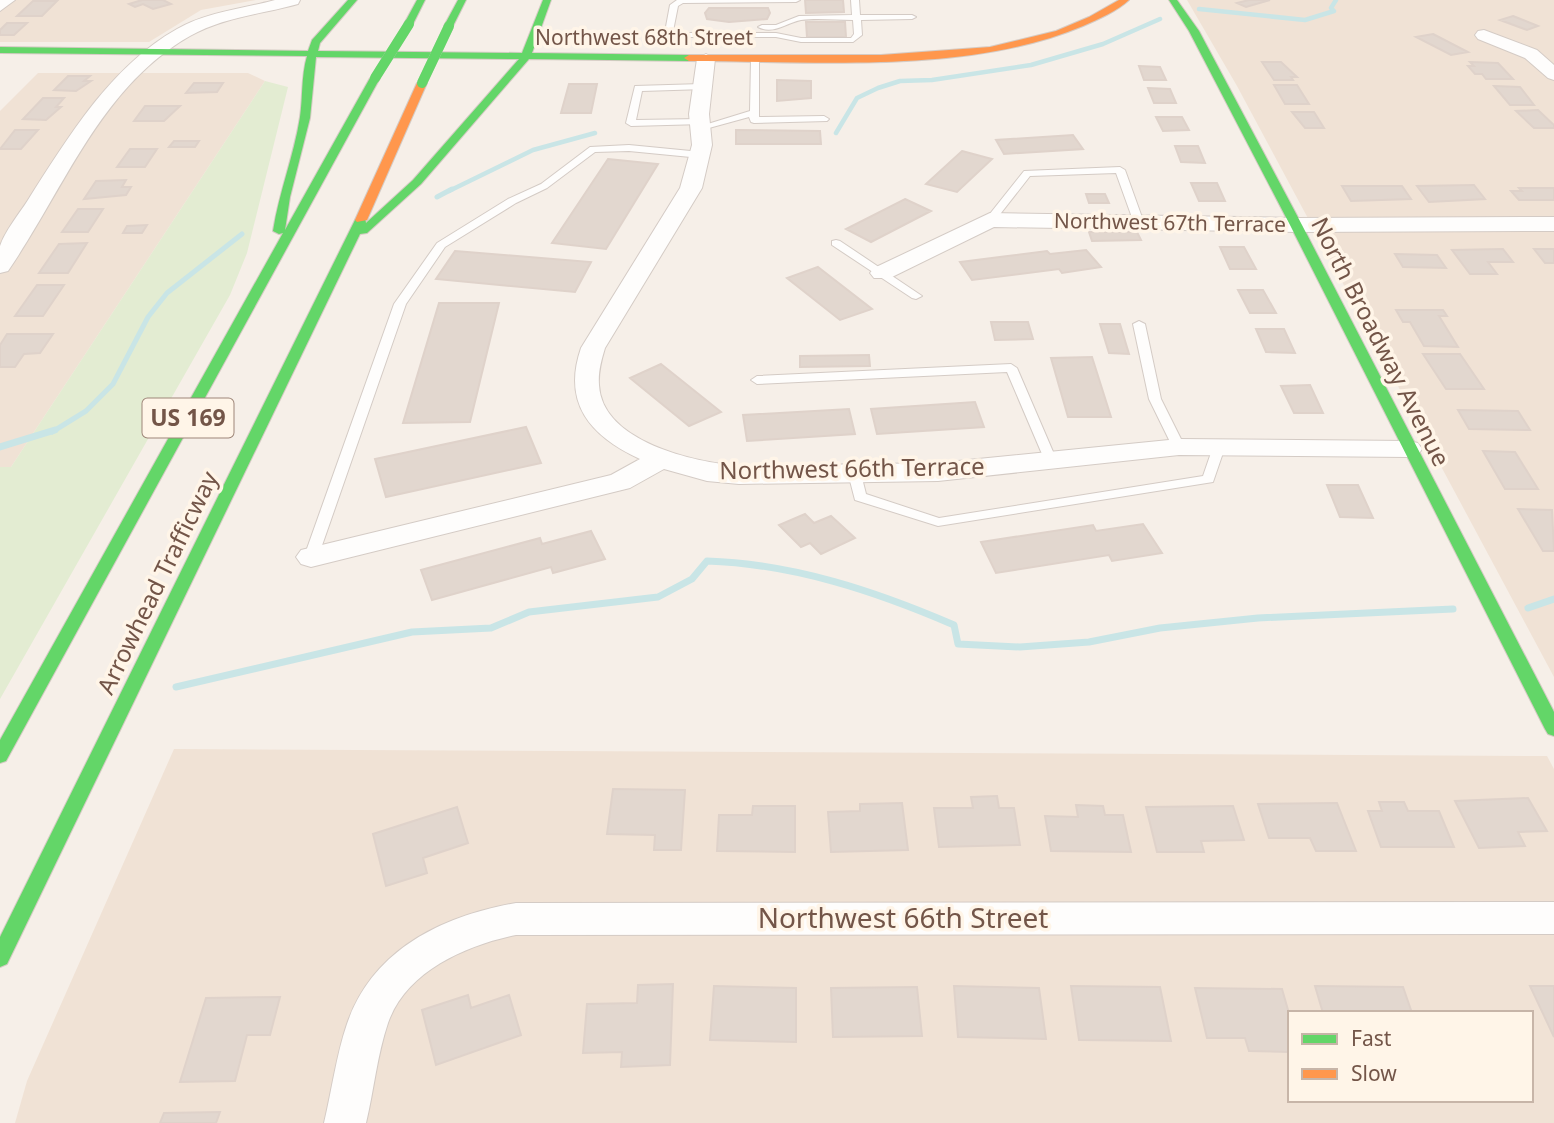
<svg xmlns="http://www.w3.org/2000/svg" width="1554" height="1123" viewBox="0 0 1554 1123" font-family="'Noto Sans',sans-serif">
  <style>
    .residential { fill: #f0e2d5; fill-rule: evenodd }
    .green { fill: #e3ecd2 }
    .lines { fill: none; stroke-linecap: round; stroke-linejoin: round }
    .stream-far2 { stroke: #c9e5e6; stroke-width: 4.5 }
    .stream-far1 { stroke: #c9e5e6; stroke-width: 5 }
    .stream { stroke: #c9e5e6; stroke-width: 7 }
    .building { fill: #e2d7cf; stroke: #dfd2ca; stroke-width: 2 }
    .lane-casing { stroke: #d4cbc5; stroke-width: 2 }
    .street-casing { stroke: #d4cbc5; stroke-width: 2 }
    .fast-casing { stroke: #d5cbc4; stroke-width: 2 }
    .slow-casing { stroke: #d5cbc4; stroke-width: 2 }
    .lane { fill: #fefdfc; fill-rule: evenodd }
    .street { fill: #fefdfc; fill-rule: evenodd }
    .fast { fill: #63d668; fill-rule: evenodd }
    .slow { fill: #ff974d; fill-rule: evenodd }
    .fast-bridge-casing { stroke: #d5cac5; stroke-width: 10; stroke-linecap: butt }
    .fast-bridge { stroke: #63d668; stroke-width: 10 }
    .labels { text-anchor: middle; stroke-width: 7; stroke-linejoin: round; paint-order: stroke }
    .far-street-label { font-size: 21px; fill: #735548; stroke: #fff5e8 }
    .shield { fill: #fff5e8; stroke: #9d8578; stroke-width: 2 }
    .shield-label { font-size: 23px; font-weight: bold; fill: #735548 }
    .street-label { font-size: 24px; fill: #735548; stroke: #fff5e8 }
    .near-street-label { font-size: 28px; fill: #735548; stroke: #fff5e8 }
  </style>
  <rect width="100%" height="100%" fill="#f6efe8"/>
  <!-- residential -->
  <path class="residential" d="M0,0H256L201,10L149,42H0Z
    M1187,0H1554V677L1237,86Z
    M38,73H248L265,81L11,467H0V111Z
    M174,749L1547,756L1554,769V1123H15L27,1081ZM1290,1013H1531V1100H1290Z"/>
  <!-- green -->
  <path class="green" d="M265,81L288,87L247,253L230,295L0,699V467H11Z"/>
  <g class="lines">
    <!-- stream-far2 -->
    <path class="stream-far2" d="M1199,9L1305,20L1334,11L1331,8L1336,0
      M836,133L857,98L878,88L900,81L932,80L1031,65L1103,44L1160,19
      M449,191L533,150L595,133"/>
    <!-- stream-far1 -->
    <path class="stream-far1" d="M437,197L452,189
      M52,432L86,411L113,384L148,317L167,293L242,234"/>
    <!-- stream -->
    <path class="stream" d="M0,447L55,430
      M1528,608L1554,599
      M176,687L412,632L491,628L529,612L658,597L692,579L707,561C794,564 875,591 954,625L958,644L1020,647L1089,642L1160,628L1258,618L1453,609"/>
  </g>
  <!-- building -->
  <path class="building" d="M142,0H163L171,4L153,9L143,4L135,7L129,4Z
    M805,0H843L844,12L806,13Z
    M1249,0H1270L1246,7L1237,3Z
    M33,1H57L42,16H17Z
    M709,8H768L770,13L767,19L729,22L707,19L705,13Z
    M1513,16L1538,26L1527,30L1500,20Z
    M806,22H845L846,37H807Z
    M7,23H27L14,35H0V30Z
    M1433,34L1468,52L1451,55L1416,37Z
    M1262,62H1281L1297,77H1291L1293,80H1274Z
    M1470,62L1498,63L1513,79H1486L1482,74H1475L1468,66H1474Z
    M1139,66L1160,67L1166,80H1144Z
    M68,76H90L84,81H91L76,91L54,90Z
    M777,80L811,81V98L777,101Z
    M194,83H223L217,92L186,93Z
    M569,84H597L591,113H561Z
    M1274,85H1297L1309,104H1285Z
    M1494,86L1520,87L1534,105H1510Z
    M1148,88L1170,89L1176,103H1154Z
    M43,98H64L56,107H61L46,120L23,119Z
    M145,106H180L164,121H134Z
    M1538,110L1554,125V128H1534L1516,111Z
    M1292,112H1314L1324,128H1305Z
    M1156,117H1182L1189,130L1163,131Z
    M15,130H38L21,149H0Z
    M736,130L820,131L821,144H736Z
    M1073,135L1083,149L1004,154L996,140Z
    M174,141H199L195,147H169Z
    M1175,146H1198L1205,163L1181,162Z
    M130,149H157L145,167H117Z
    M962,151L992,159L957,192L926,184Z
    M608,159L658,164L606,249L552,243Z
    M126,180L122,187H131L126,195L84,199L96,181Z
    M1191,183H1217L1225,201H1199Z
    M1474,185L1485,199L1429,202L1417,186Z
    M1342,186H1402L1411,199L1351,201Z
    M1519,188H1554V200H1519L1511,191H1522Z
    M1086,194H1105L1109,203H1089Z
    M905,199L931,211L871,242L846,229Z
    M78,209H103L88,232H62Z
    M147,225L142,233H123L127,226Z
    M1089,232H1137L1141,240L1092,241Z
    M87,243L68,273H39L59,244Z
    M1220,247H1244L1256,269H1230Z
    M1503,249L1513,262H1488L1497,274H1470L1452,250Z
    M1534,249H1554V263H1545Z
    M1086,250L1101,267L1062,273L1059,269L972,280L960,262L1047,251L1050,254Z
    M455,251L591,262L575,292L436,279Z
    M1395,254L1437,255L1446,268L1403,267Z
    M818,267L872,309L840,320L787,278Z
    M37,285H64L43,316H15Z
    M1238,290H1263L1276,313H1250Z
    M439,303H499L470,422L403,423Z
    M1396,310H1443L1447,316H1439L1458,347L1424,346L1410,322H1403Z
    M991,322H1028L1033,339L995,340Z
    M1100,324H1120L1129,354L1109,353Z
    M1256,329H1284L1295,353L1266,352Z
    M7,334H53L40,353L24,354L15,367H0V345Z
    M1423,354H1460L1484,389H1446Z
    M869,355L870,366L800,367V356Z
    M1092,357L1111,417H1068L1051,358Z
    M661,364L721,412L689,426L630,378Z
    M1310,385L1323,413H1294L1281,386Z
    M975,402L984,427L877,434L871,409Z
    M849,409L855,434L747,441L743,415Z
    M1458,410L1518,411L1530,430L1469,429Z
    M526,427L541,463L386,497L375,459Z
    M1483,451L1515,452L1538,489H1505Z
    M1327,485H1358L1373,518L1340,517Z
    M1518,509L1552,510L1554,551H1543Z
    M805,514L814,523L831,516L855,538L821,554L810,543L801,547L779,525Z
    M1143,524L1162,553L1112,561L1109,555L996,573L981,542L1093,525L1096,531Z
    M591,531L605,559L553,573L551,567L432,600L421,570L540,538L542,544Z
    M613,789L685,790L681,850H654L655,835L607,834Z
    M997,796L999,808H1014L1020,845L939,847L934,808H973L971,797Z
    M1528,798L1547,831L1518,832L1525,846L1479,848L1455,801Z
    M1379,802H1404L1408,811H1439L1454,847H1381L1368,811H1382Z
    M902,803L908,850L831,852L828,812L860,811V804Z
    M1337,803L1356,851H1316L1310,838H1269L1258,804Z
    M1076,805L1103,806L1105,815H1123L1131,852L1051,851L1045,816L1078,817Z
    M753,806H795V852L717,851L719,815H752Z
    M1233,806L1244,840L1201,841L1204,852H1157L1146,807Z
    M457,807L468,843L423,858L427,873L386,886L373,834Z
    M673,984L670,1065L621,1067L622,1052L583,1053L587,1004L637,1003L638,985Z
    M714,986L796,988V1042L710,1040Z
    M954,986L1039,988L1046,1039L958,1037Z
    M1071,986L1160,987L1171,1041L1079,1040Z
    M1315,986L1403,987L1412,1013H1323Z
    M1530,986H1554V1037Z
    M917,987L922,1036L833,1037L831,988Z
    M1195,988L1282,989L1290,1017V1052L1249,1051L1245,1038H1207Z
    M468,995L471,1008L509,995L521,1035L436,1065L422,1010Z
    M280,997L270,1035H247L235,1081L180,1082L206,998Z
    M220,1112L216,1123H160L164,1113Z"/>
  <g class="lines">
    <defs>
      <path id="lane" d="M677,0H800L796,2L683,3L678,6L673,31L681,33H776L801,38H851L854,34L853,20C836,20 817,18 801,20C786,23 773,35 758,27L762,25H776L799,16L852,15L851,0H859L860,15H912L916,17L912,19L861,20L862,35L853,42H801L776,37H681L665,32L670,5Z
        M755,56L759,59V117L824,116L829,119L827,121L754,123L751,122L749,117L698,131V127L750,111L751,59Z
        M702,84L706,87L705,89L642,91L636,120L700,119L705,122L703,124L631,126L626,123L635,86Z
        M629,145L701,152L706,155L701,158L629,151L595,152L547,188L516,203L445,247L406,304L318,557L316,560H306L304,557L394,304L437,243L508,199L541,184L590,147Z
        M1120,167L1125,170L1144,223L1143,225L1139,226L1134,223L1116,173L1030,176L994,222L985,220L1024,171Z
        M836,240L840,241L922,296L916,299L912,298L832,245V241Z
        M1139,321L1145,324L1161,399L1185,447L1184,450H1174L1149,399L1133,324Z
        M1011,364L1017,368L1057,461L1056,464H1046L1045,461L1007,372L757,384L751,380L757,376Z
        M1219,443L1225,447L1213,482L938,526L855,500L848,473L850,470H860L866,494L939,518L1203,476L1213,447Z"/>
      <path id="street" d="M0,0H15L0,11Z
        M275,0H300L298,4C263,14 223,17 190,36C100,87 64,190 8,271L0,273C0,265 0,254 0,246C5,231 19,214 28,200C68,137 111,66 177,29C207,12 242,9 275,0Z
        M1484,30L1537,50L1554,65V80L1548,78L1525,58L1478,39L1475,35L1478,31Z
        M706,54L715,59L709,114L712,145L702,188L605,348C601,361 598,372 599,385C602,442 694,462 739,466L938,463L1179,439L1408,441L1418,443L1422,449L1418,455L1408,457L1179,455L938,481L739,484L707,481L664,469L630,488L311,567L301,564L296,557L301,550L611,475L640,459C590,436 562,403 581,348L680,188L692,145L689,114L697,59Z
        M990,213L1296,218L1554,217V231L1296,232L994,227L890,278H874L870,273L874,268Z
        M1554,902V934L516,935C467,945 406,971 388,1023C377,1055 374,1090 366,1123H324C332,1090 336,1056 347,1024C373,949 443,916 516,903Z"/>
      <path id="fast" d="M348,0H357L320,43L318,51L522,53L543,0H551L532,53L689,55L694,58L689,61L529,59L421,184L367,233L360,234L7,964L0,967V937L355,220L361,217L365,218L366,223L413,180L519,59L316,57L310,118L290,197L285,230L370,78L375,75L380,78L6,761L0,763V740L283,233L279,234L273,231C279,192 294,156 300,117C303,97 301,77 307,56L0,53V47L308,51L312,40Z
        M417,0H425L412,26H406L404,24Z
        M458,0H466L452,28H446L444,26Z
        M1169,0H1177L1199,31L1302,225L1554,712V736L1548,734L1545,729L1290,225L1189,31Z"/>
      <path id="slow" d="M1119,0H1129C1117,11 1099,19 1083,26C967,75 814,61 689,61L684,58L689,55H881L990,47L1056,31L1089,17Z
        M422,80L427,83L367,220L357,222L355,220L417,83Z"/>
    </defs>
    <!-- lane casing -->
    <use href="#lane" class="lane-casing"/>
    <!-- street casing -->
    <use href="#street" class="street-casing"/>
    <!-- fast casing -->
    <use href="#fast" class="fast-casing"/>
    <!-- slow casing -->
    <use href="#slow" class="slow-casing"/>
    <!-- lane -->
    <use href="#lane" class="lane"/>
    <!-- street -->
    <use href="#street" class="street"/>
    <!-- fast -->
    <use href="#fast" class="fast"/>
    <!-- slow -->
    <use href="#slow" class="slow"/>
    <defs>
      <path id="fast-bridge" d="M375,78L409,24
        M422,83L449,26"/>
    </defs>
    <!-- fast-bridge casing -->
    <use href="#fast-bridge" class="fast-bridge-casing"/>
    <!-- fast-bridge -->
    <use href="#fast-bridge" class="fast-bridge"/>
  </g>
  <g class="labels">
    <!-- far-street labels -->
    <g class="far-street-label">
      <text x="644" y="45">Northwest 68th Street</text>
      <text transform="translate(1170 223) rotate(1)" y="7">Northwest 67th Terrace</text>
    </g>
    <!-- shield labels -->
    <rect class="shield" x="142.5" y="398.5" width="91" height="39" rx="5"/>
    <g class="shield-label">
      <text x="188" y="426">US 169</text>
    </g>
    <!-- street labels -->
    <g class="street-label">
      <text transform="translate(1380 342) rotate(63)" y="8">North Broadway Avenue</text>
      <text transform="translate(852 469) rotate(-1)" y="8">Northwest 66th Terrace</text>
      <text transform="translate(158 583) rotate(-64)" y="8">Arrowhead Trafficway</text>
    </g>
    <!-- near-street labels -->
    <g class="near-street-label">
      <text x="903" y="928">Northwest 66th Street</text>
    </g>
  </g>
  <!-- legend -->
  <rect x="1288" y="1011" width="245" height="91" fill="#fff5e8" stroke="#c7b5a8" stroke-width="2"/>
  <rect x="1302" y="1034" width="35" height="10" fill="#63d668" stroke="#c7b5a8" stroke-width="2"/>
  <text x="1351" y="1046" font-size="21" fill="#735548">Fast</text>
  <rect x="1302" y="1069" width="35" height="10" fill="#ff974d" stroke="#c7b5a8" stroke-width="2"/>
  <text x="1351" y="1081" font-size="21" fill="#735548">Slow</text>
</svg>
